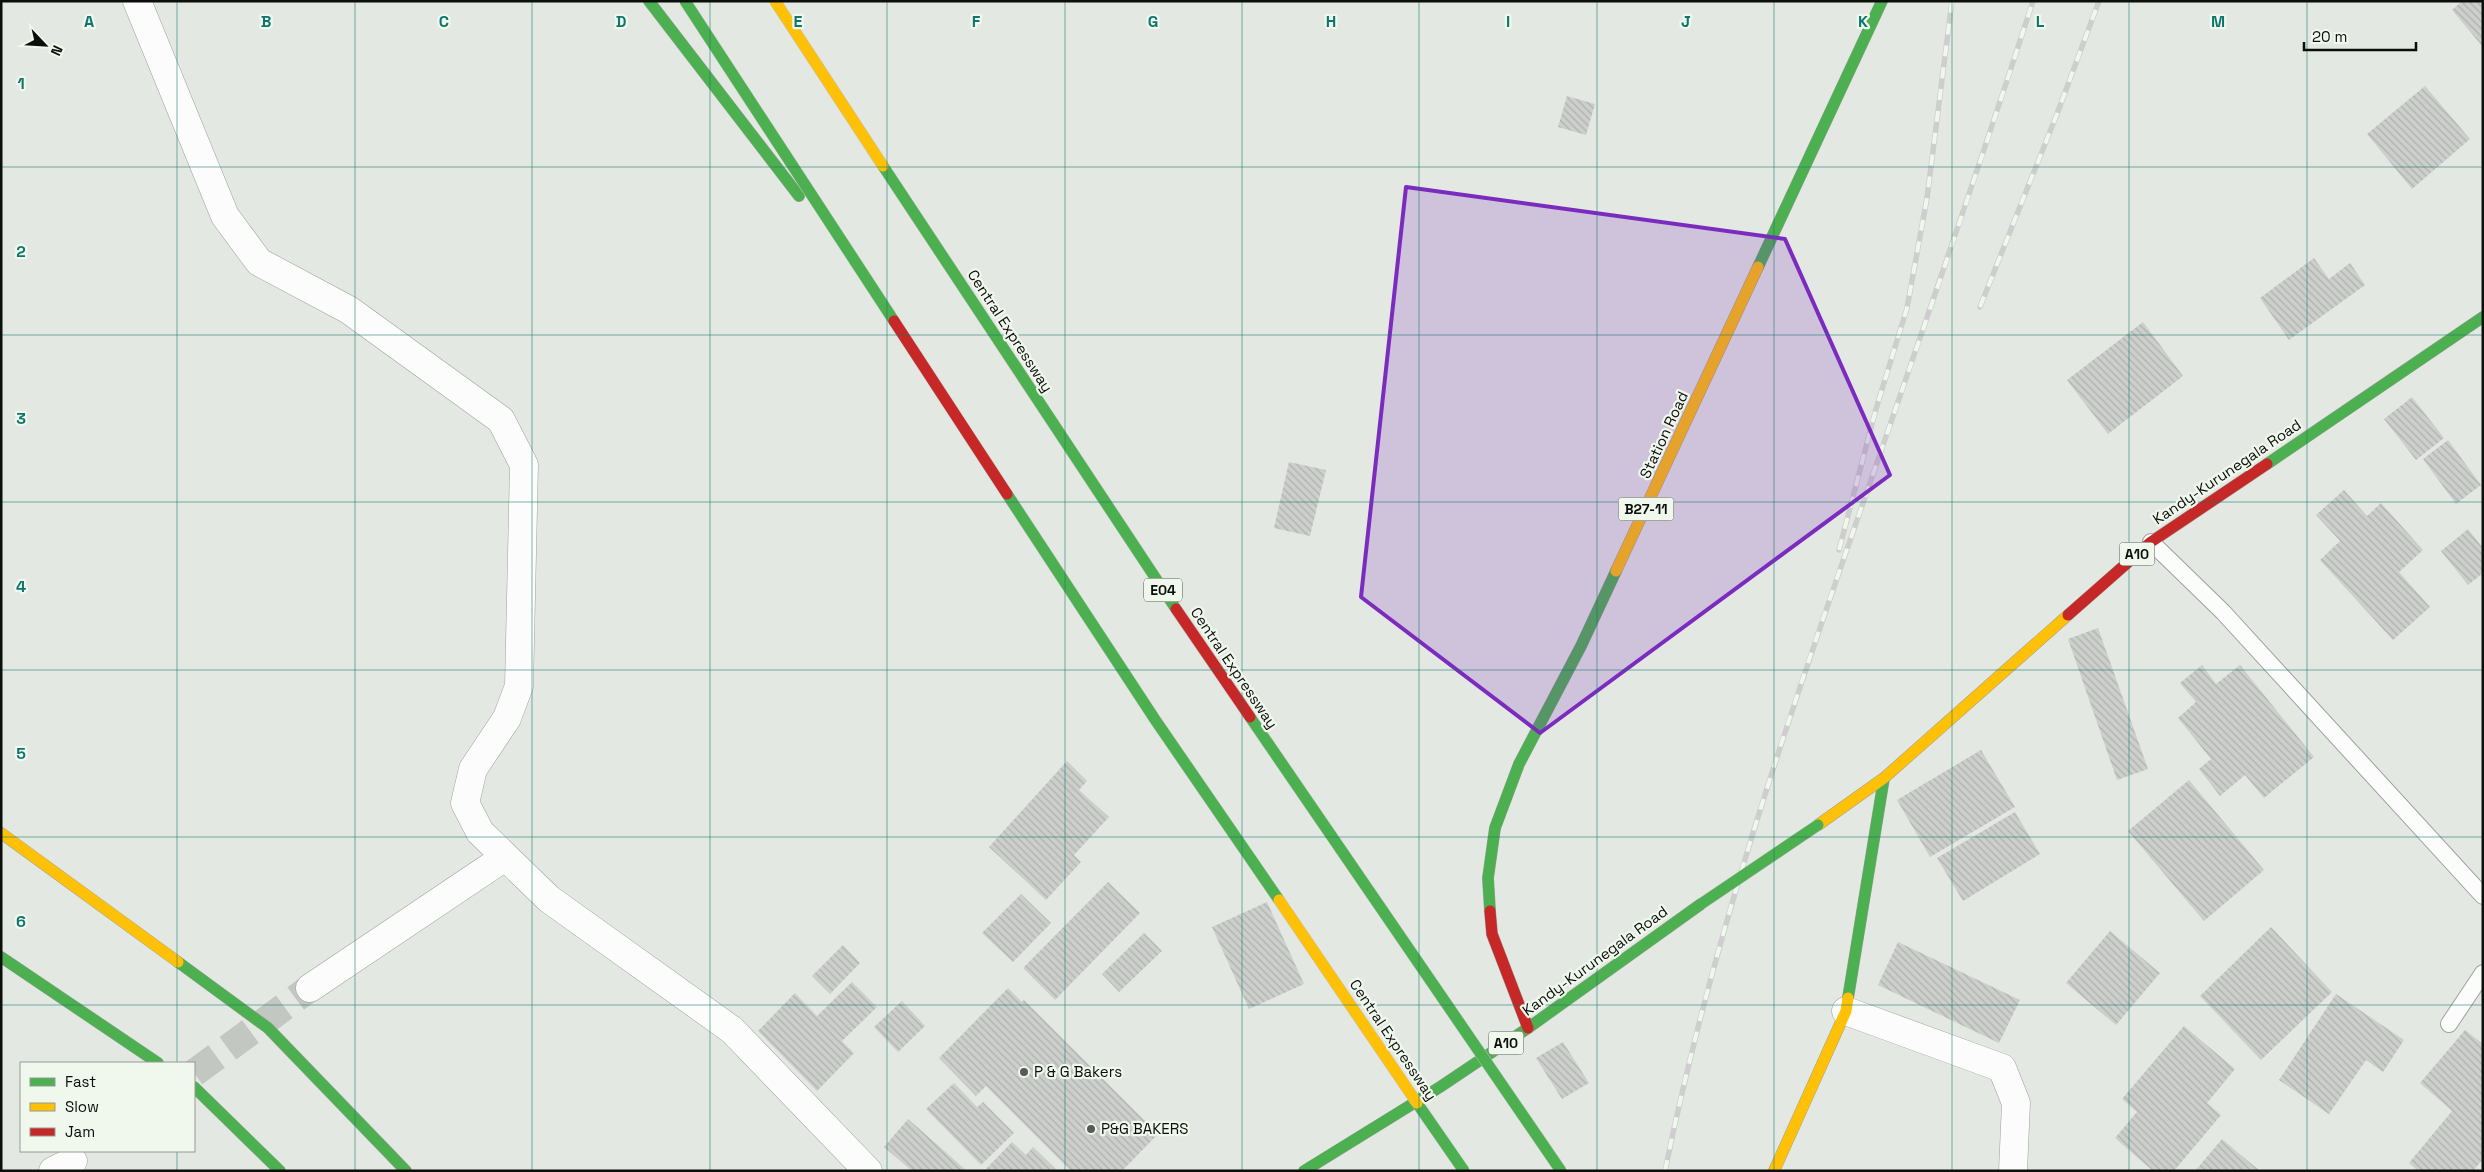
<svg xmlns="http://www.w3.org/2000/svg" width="2484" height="1172" viewBox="0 0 2484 1172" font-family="'Space Grotesk',sans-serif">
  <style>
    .building { fill: url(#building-back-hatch) }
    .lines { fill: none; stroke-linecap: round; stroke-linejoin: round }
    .street-tunnel { stroke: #c3c7c2; stroke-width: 28; stroke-dasharray: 28 14; stroke-linecap: butt }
    .lane-casing { stroke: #9ea19d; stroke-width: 18 }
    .street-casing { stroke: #9ea19d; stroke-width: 29 }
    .fast-casing { stroke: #9ea19d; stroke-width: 12 }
    .slow-casing { stroke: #9ea19d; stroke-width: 12 }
    .jam-casing { stroke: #9ea19d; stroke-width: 12 }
    .lane { stroke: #fbfcfb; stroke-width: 16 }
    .street { stroke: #fbfcfb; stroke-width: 28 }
    .fast { stroke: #4caf50; stroke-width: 11 }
    .slow { stroke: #ffc107; stroke-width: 11 }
    .jam { stroke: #c62828; stroke-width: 11 }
    .rail-casing { stroke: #cdcecd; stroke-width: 5.5 }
    .rail { stroke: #f0f8ed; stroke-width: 4; stroke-dasharray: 11; stroke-linecap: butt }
    .fast-bridge-casing { stroke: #c0c2bf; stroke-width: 12; stroke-linecap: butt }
    .slow-bridge-casing { stroke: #c0c2bf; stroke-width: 12; stroke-linecap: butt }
    .jam-bridge-casing { stroke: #c0c2bf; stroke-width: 12; stroke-linecap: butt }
    .fast-bridge { stroke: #4caf50; stroke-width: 11 }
    .slow-bridge { stroke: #ffc107; stroke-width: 11 }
    .jam-bridge { stroke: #c62828; stroke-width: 11 }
    .marked { fill: #7b2cbf; fill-opacity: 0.2; stroke: #7b2cbf; stroke-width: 4; stroke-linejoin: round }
    .grid { fill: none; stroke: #0f766e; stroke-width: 1; stroke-opacity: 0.55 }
    .poi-dot { fill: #575a56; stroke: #f0f8ed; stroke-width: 2 }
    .labels { text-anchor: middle; stroke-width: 4.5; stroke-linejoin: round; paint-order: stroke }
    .shield { fill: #f0f8ed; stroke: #50544e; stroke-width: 1 }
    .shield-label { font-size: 14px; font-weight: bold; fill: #0b0e0a }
    .street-label { font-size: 15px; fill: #0b0e0a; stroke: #f0f8ed }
    .poi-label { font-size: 15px; fill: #0b0e0a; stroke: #f0f8ed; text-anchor: start }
    .grid-label { font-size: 16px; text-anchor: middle; font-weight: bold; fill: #0f766e; stroke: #f0f8ed; stroke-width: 4.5; stroke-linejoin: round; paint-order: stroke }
  </style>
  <defs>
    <pattern id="building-back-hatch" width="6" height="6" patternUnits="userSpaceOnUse" patternTransform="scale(1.25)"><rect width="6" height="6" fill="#cccfcb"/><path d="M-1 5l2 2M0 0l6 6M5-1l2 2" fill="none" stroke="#aeb1ad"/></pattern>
  </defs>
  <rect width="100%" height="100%" fill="#e4e8e3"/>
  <!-- building -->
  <path class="building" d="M2462,1H2483V47L2452,10Z
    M2425,86L2470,139L2412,189L2367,134Z
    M1567,96L1595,104L1586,135L1558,127Z
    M2314,258L2329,279L2350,263L2365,285L2289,340L2260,298Z
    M2143,322L2183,376L2108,434L2067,380Z
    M2412,397L2444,438L2416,460L2384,419Z
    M2448,440L2481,485L2456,504L2423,459Z
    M1289,462L1326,470L1310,536L1274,528Z
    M2344,490L2367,516L2381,503L2423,550L2399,572L2430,607L2393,640L2320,560L2340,541L2316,515Z
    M2468,529L2483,548V573L2468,585L2441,551Z
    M2098,628L2148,769L2117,780L2068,639Z
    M2202,665L2216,684L2240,665L2314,757L2264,798L2245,775L2220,796L2199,769L2211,759L2178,718L2196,702L2180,683Z
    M1981,750L2015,807L1930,857L1897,800Z
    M1067,761L1087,781L1079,790L1109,817L1074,855L1081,862L1046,900L989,847Z
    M2189,780L2264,870L2204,921L2128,831Z
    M2015,812L2040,854L1963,901L1937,858Z
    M1108,882L1140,913L1055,1000L1023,968Z
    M1021,894L1051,923L1013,962L982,933Z
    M1267,902L1304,984L1249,1009L1212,927Z
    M2271,927L2332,992L2261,1060L2200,996Z
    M2110,931L2160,973L2116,1025L2066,983Z
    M1144,933L1162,951L1119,992L1102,974Z
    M1898,942L2020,1000L1999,1043L1878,985Z
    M843,945L860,963L830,994L812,976Z
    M852,982L877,1007L842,1041L854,1053L817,1091L758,1031L795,993L817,1016Z
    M1008,988L1022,1002L1024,1000L1158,1134L1122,1171H1071L986,1086L976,1096L939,1058Z
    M2336,994L2404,1040L2383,1072L2366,1060L2329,1114L2279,1080Z
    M902,1001L925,1026L898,1052L874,1027Z
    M2184,1026L2235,1069L2207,1103L2221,1115L2174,1171H2153L2115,1138L2137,1112L2122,1099Z
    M2465,1030L2483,1044V1159L2473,1171H2418L2409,1163L2452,1111L2420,1083Z
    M1563,1042L1589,1083L1562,1099L1536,1058Z
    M954,1083L977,1107L983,1102L1014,1133L981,1165L926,1109Z
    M908,1119L967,1171H912L884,1147Z
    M2222,1139L2260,1171H2195Z
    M1012,1142L1026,1155L1033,1147L1058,1171H984Z"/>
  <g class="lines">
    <!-- street-tunnel -->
    <path class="street-tunnel" d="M194,1073L310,988"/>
    <defs>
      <path id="lane" d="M2151,542L2223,612L2483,896
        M2449,1024L2483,973"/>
      <path id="street" d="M137,1L225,216L259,262L349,310L501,420L524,465L519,686L507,718L473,769L465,803L480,832L549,899L732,1030L868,1171
        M310,988L505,857
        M1846,1011L2002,1068L2016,1103L2013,1171
        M53,1171L73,1161"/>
      <path id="fast" d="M649,1L799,196
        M1758,267L1882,1
        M2267,464L2483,317
        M1490,911L1488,878L1495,828L1519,764L1581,646L1616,571
        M1,957L158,1063
        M178,962L268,1028L406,1171
        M1848,998L1884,778
        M194,1087L280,1171
        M1304,1171L1440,1087L1528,1028L1701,904"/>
      <path id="slow" d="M1616,571L1758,267
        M1818,825L1884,778L2068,615
        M1,833L178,962
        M1774,1171L1846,1011L1848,998"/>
      <path id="jam" d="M2068,615L2151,542L2267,464
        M1490,911L1492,934L1528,1028"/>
    </defs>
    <!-- lane casing -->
    <use href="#lane" class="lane-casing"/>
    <!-- street casing -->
    <use href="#street" class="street-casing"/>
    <!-- fast casing -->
    <use href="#fast" class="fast-casing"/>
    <!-- slow casing -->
    <use href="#slow" class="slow-casing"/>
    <!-- jam casing -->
    <use href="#jam" class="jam-casing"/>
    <!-- lane -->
    <use href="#lane" class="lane"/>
    <!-- street -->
    <use href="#street" class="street"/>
    <!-- fast -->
    <use href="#fast" class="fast"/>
    <!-- slow -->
    <use href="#slow" class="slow"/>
    <!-- jam -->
    <use href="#jam" class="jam"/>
    <defs>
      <path id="rail" d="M1980,307L2057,114L2099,1
        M1839,550L1876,409L1907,308L1927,198L1952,1
        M1665,1171C1713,935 1792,707 1871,480C1926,321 1981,162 2033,1"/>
    </defs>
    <!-- rail casing -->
    <use href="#rail" class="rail-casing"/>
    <!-- rail -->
    <use href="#rail" class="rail"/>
    <defs>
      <path id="fast-bridge" d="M685,1L894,321
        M883,166L1176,609
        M1007,494L1156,721L1279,900
        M1250,717L1561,1171
        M1701,904L1818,825
        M1417,1103L1464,1171"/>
      <path id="slow-bridge" d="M775,1L883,166
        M1279,900L1417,1103"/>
      <path id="jam-bridge" d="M894,321L1007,494
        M1176,609L1250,717"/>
    </defs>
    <!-- fast-bridge casing -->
    <use href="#fast-bridge" class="fast-bridge-casing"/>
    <!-- slow-bridge casing -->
    <use href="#slow-bridge" class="slow-bridge-casing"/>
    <!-- jam-bridge casing -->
    <use href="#jam-bridge" class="jam-bridge-casing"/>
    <!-- fast-bridge -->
    <use href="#fast-bridge" class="fast-bridge"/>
    <!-- slow-bridge -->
    <use href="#slow-bridge" class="slow-bridge"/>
    <!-- jam-bridge -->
    <use href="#jam-bridge" class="jam-bridge"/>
  </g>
  <!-- marked area -->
  <path class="marked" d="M1406,187L1785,239L1890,475L1540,733L1361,597Z"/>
  <!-- grid -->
  <path class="grid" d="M177,1V1063M355,1V1171M532,1V1171M710,1V1171M887,1V1171M1065,1V1171M1242,1V1171M1419,1V1171M1597,1V1171M1774,1V1171M1952,1V1171M2129,1V1171M2307,1V1171M1,167H2483M1,335H2483M1,502H2483M1,670H2483M1,837H2483M1,1005H2483M177,1151V1171"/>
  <!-- markers -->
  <g class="poi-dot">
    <circle cx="1024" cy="1072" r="5"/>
    <circle cx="1091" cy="1129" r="5"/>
  </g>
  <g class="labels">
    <!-- shield labels -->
    <g class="shield">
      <rect x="1618.5" y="497.5" width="55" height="23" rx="4"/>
      <rect x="2119.5" y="542.5" width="35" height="23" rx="4"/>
      <rect x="1144" y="578.5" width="38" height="23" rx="4"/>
      <rect x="1488.5" y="1031.5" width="35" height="23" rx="4"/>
    </g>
    <g class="shield-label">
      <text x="1646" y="514">B27-11</text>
      <text x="2137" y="559">A10</text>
      <text x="1163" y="595">E04</text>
      <text x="1506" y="1048">A10</text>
    </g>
    <!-- street labels -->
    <g class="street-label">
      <text transform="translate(1010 331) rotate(57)" y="5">Central Expressway</text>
      <text transform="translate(1664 435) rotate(-65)" y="5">Station Road</text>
      <text transform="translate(2227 472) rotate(-34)" y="5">Kandy-Kurunegala Road</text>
      <text transform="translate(1234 668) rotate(56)" y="5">Central Expressway</text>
      <text transform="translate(1595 961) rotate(-36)" y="5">Kandy-Kurunegala Road</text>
      <text transform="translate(1393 1040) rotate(56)" y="5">Central Expressway</text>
    </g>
    <!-- poi labels -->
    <g class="poi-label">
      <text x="1034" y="1077">P &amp; G Bakers</text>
      <text x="1101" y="1134">P&amp;G BAKERS</text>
    </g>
  </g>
  <g class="grid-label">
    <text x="89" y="27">A</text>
    <text x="266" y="27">B</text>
    <text x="444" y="27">C</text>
    <text x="621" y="27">D</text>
    <text x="798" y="27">E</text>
    <text x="976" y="27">F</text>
    <text x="1153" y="27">G</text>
    <text x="1331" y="27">H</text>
    <text x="1508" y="27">I</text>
    <text x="1686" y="27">J</text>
    <text x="1863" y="27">K</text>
    <text x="2040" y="27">L</text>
    <text x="2218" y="27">M</text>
    <text x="21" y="89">1</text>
    <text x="21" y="257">2</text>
    <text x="21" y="424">3</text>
    <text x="21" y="592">4</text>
    <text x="21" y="759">5</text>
    <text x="21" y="927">6</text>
  </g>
  <!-- border -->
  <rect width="2484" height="1172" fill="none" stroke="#0b0e0a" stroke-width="5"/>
  <!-- legend -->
  <rect x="20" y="1062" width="175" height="90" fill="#f0f8ed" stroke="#949a92"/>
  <rect x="30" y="1078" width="25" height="8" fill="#4caf50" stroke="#949a92"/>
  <text x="65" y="1087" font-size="15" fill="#0b0e0a">Fast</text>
  <rect x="30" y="1103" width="25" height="8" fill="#ffc107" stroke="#949a92"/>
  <text x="65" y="1112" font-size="15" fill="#0b0e0a">Slow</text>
  <rect x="30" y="1128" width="25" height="8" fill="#c62828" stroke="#949a92"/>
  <text x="65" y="1137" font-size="15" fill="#0b0e0a">Jam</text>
  <!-- north arrow -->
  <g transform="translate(45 45) rotate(115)" stroke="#f0f8ed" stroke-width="4" paint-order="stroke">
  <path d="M0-4L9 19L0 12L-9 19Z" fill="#0b0e0a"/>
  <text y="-8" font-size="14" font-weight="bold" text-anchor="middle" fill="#0b0e0a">N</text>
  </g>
  <!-- scale -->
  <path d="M2304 42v8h112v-8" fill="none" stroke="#0b0e0a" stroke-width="2.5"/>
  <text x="2312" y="42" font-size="15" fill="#0b0e0a" stroke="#f0f8ed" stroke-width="4" paint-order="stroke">20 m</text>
</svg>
